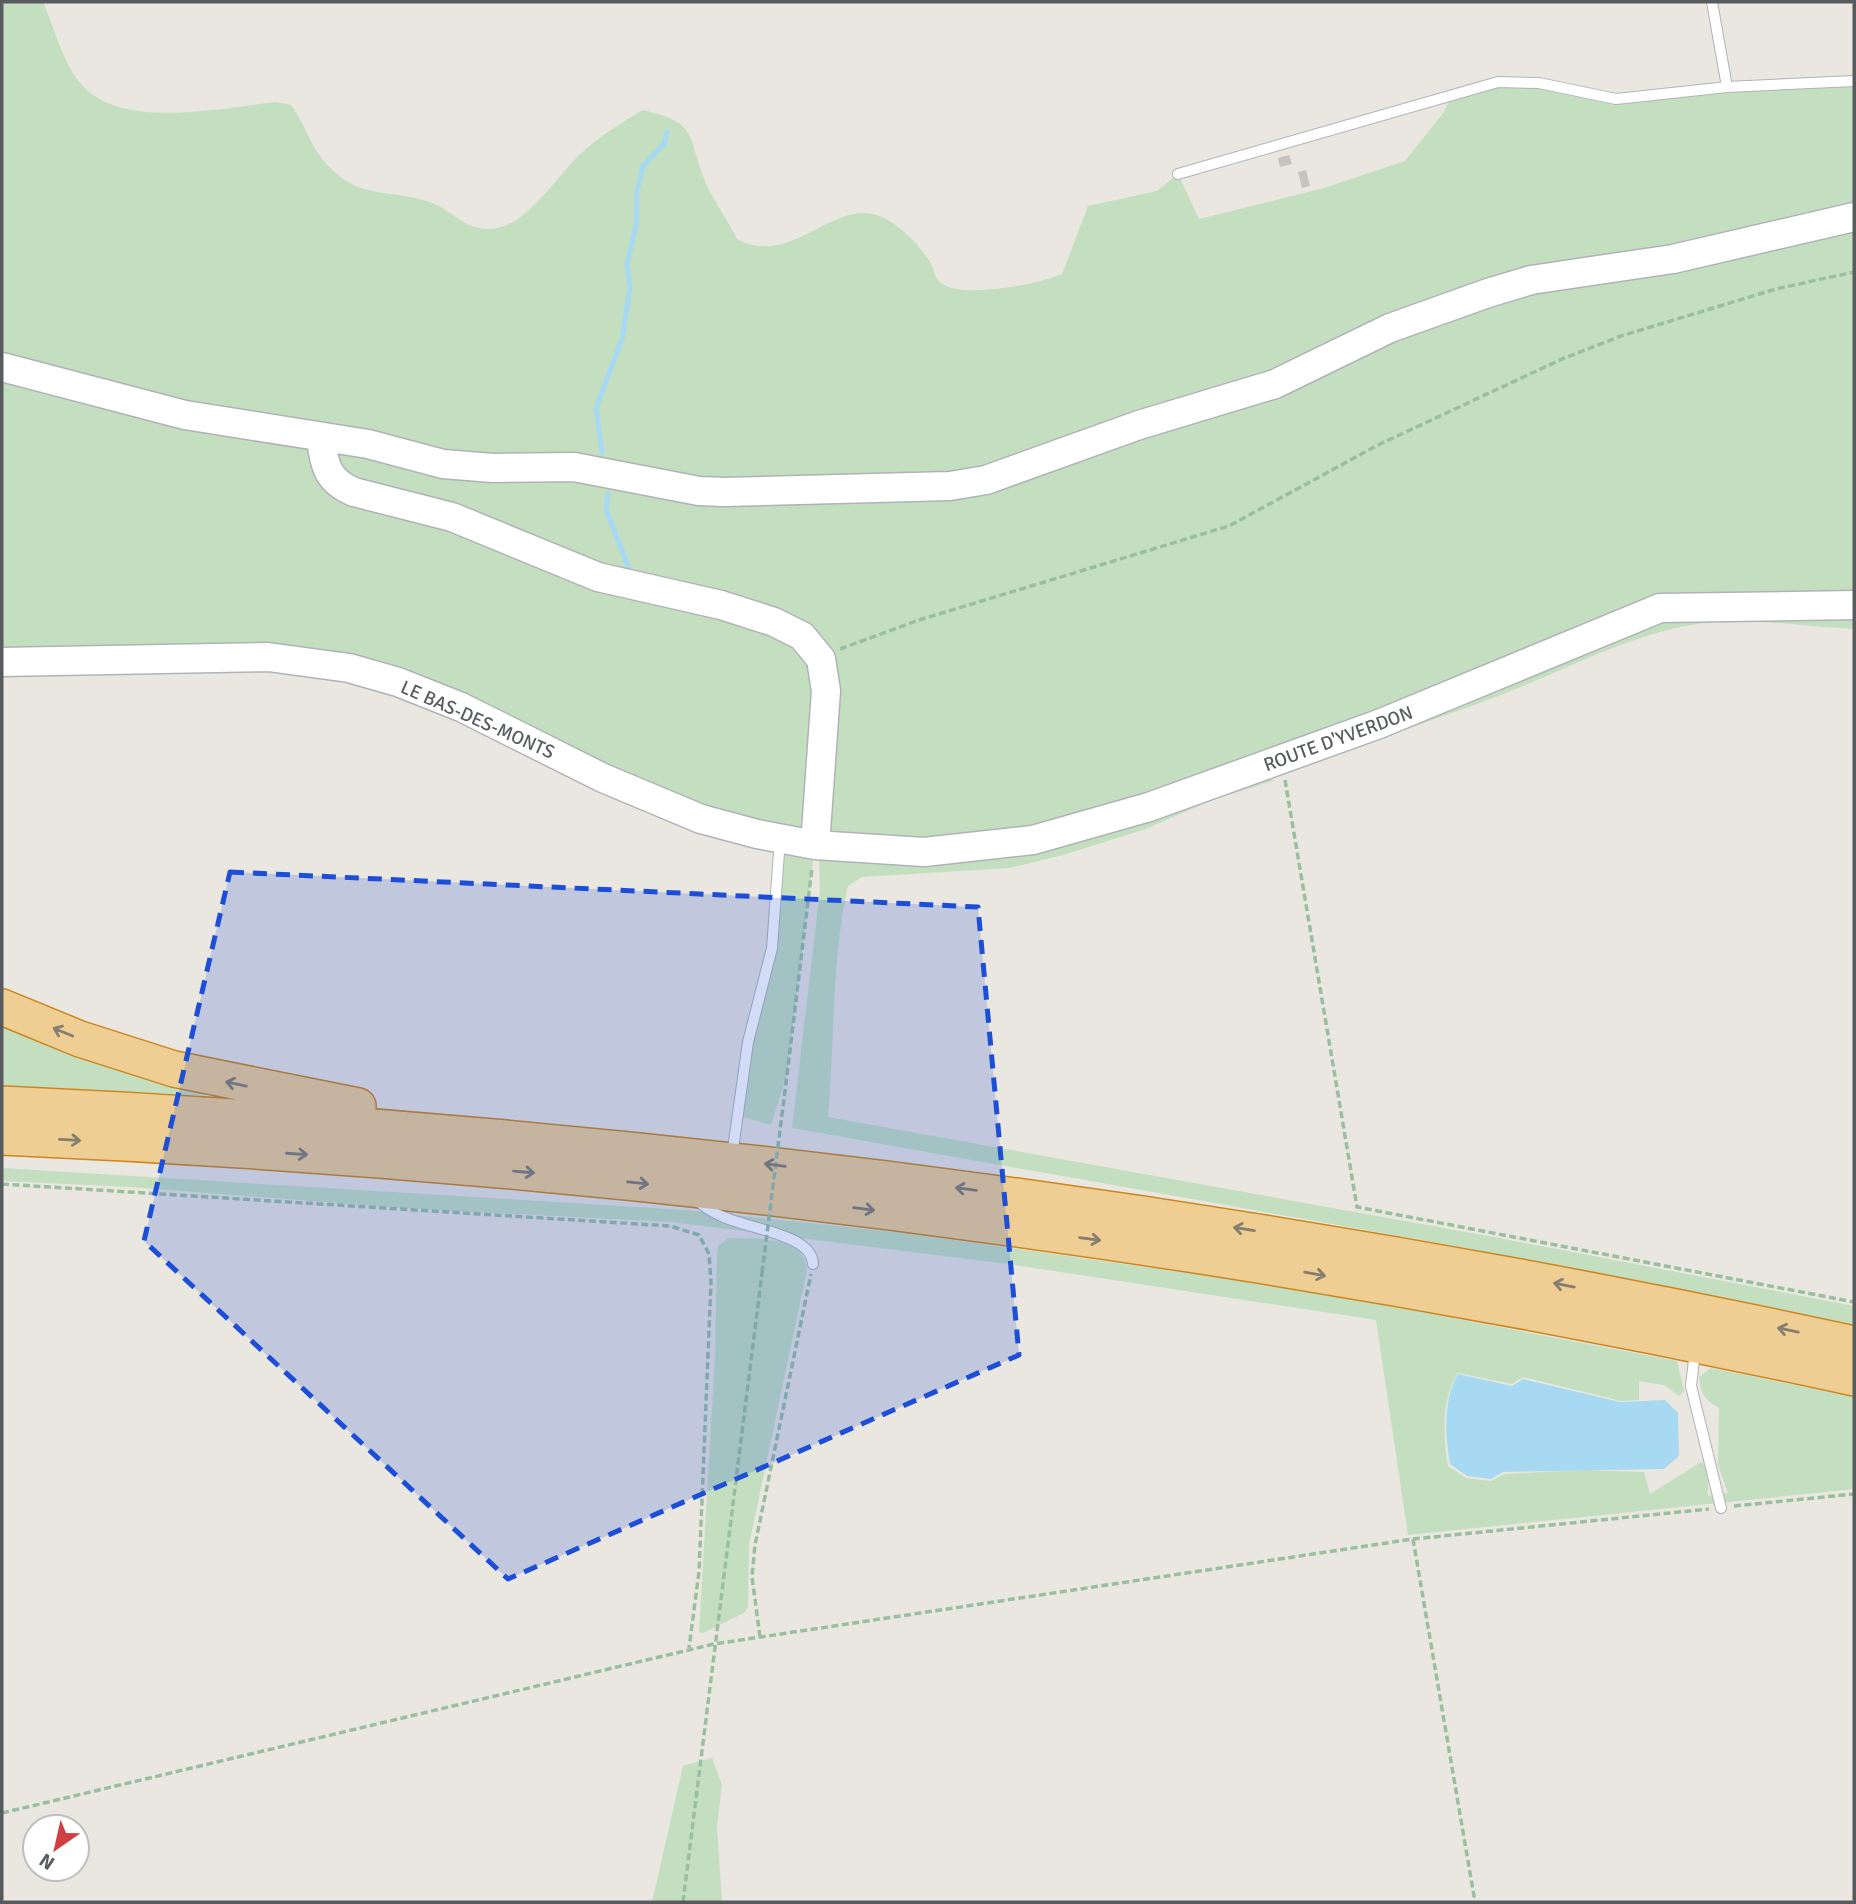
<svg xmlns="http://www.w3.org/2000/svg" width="1856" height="1904" viewBox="0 0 1856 1904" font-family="Signika,sans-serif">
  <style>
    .green { fill: #c3dfc0 }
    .water { fill: #a8d9f3 }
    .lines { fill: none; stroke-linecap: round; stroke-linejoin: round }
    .stream { stroke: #a8d9f3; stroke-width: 5 }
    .building { fill: #c7c3bf }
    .lane-casing { stroke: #b1b3b6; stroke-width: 12 }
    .secondary-casing { stroke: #b0b3b6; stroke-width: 31 }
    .highway-casing { stroke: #cd851d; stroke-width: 38 }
    .path { stroke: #9abfa0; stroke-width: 3.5; stroke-dasharray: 7 3.5; stroke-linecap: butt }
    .lane { stroke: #fff; stroke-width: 10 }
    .secondary { stroke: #fff; stroke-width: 28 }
    .highway { stroke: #eece93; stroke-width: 35 }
    .path-bridge { stroke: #9abfa0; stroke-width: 3.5; stroke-dasharray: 7 3.5; stroke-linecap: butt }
    .oneway { stroke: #867e6f }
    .marked { fill: #1d4ed8; fill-opacity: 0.2; stroke: #1d4ed8; stroke-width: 5; stroke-dasharray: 14 9; stroke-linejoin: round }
    .labels { text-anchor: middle; stroke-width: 5; stroke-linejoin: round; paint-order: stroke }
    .street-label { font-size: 19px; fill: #595c5f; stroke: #fff }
  </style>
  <rect width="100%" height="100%" fill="#eae7e0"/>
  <!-- green -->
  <path class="green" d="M2,2H43C55,29 64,69 86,89C127,129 224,108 276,102L291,105C311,133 310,154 342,178C370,199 406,190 437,205C451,212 463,225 479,228C490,231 505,227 515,221C543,202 561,171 586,149C603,134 623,122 643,110C696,123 687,131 703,176C711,198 727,218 737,239C790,267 829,204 873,214C895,219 919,244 930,262C934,267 934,276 939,281C956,301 1040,284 1062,274L1088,206L1157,191L1178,174L1199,219L1324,188L1405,161L1444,112L1452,95L1498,82L1539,84L1616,100L1854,81V601L1659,605L1072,831L815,845L787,1075L771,1125L736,1115L768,965L780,839L365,672L2,662Z
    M1854,608V629C1797,626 1736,615 1680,627C1617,641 1560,672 1501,695C1448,715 1394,733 1341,753L1661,611Z
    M1259,778L1276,780L1215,799L1143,830L1063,855L1010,868L862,877L848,886C831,961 835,1040 828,1117L1499,1238L1854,1306V1326L1450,1245L792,1128L820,890L819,855L892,858Z
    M2,1018L206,1088L205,1096L2,1085Z
    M2,1168L685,1210L904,1233L1202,1275L1374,1303L1677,1361L1684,1391L1679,1396L1664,1385L1639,1381V1400L1621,1401L1523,1377L1512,1384L1458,1373C1441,1399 1443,1437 1448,1466L1466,1478L1491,1481L1504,1474L1579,1470L1644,1472L1650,1494L1701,1462L1708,1466V1496L1728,1493L1718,1465L1719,1408C1704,1399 1701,1394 1699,1377L1711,1368L1854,1397V1489L1408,1535L1376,1320L1008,1264L671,1222L401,1208L131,1187L2,1181Z
    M728,1238C754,1239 805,1234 807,1270L749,1545L748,1607L744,1613L703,1633L699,1632L715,1356L717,1255L718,1246Z
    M712,1758L722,1785L717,1826L722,1902H652L683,1766Z"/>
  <!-- water -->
  <path class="water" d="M1458,1374L1512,1386L1523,1379L1620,1402L1665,1400L1678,1413L1679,1456L1664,1469L1503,1472L1491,1479L1467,1476L1450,1464C1445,1436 1443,1399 1458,1374Z"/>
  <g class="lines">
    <!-- stream -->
    <path class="stream" d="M602,453L596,408L622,339L630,288L627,264L636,226L637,191L643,166L664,144L667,132
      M608,494L606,509L629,569"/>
  </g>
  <!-- building -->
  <path class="building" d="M1289,155L1292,164L1280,167L1278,158Z
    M1306,170L1310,186L1302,188L1298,172Z"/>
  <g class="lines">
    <defs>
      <path id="lane" d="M1712,2L1727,87
        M1178,174L1498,82L1539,83L1616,99L1727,87L1854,81
        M732,1156L748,1042L772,948L780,839
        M697,1200C726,1232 811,1227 813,1264
        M1695,1351L1691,1386L1721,1508"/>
      <path id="secondary" d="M2,367L185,415L368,444L443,464L493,468L574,467L699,491L725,492L950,486L986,480L1139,425L1275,384L1390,328L1488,293L1531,280L1673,259L1854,217
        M321,439C324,466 328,481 354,492L452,517L598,577L721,605L774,622L802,636L821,659L826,691L815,845
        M2,662L268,657L349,668L398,682L461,707L603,778L701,819L757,834L815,845L924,852L1033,840L1149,807L1379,724L1660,608L1854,605"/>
      <path id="highway" d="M2,1007L80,1039L174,1069L358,1106
        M2,1104C625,1132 1244,1212 1854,1344
        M2,1137C625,1164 1245,1245 1854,1378"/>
    </defs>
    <!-- lane casing -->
    <use href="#lane" class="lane-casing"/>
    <!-- secondary casing -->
    <use href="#secondary" class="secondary-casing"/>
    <!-- highway casing -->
    <use href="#highway" class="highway-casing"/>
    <!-- path -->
    <path class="path" d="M840,649L919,620L1229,526L1378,445L1562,359L1621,336L1776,289L1854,272
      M1285,780L1357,1207L1854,1302
      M787,1075L812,868
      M2,1184L670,1226L699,1235L709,1254L711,1282L699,1572L689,1648
      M1734,1506L1854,1494
      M1413,1539L1475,1902
      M760,1637L752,1577L755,1545L811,1274
      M2,1813L714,1644L1413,1539L1709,1509
      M683,1902L762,1273"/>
    <!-- lane -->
    <use href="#lane" class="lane"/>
    <!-- secondary -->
    <use href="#secondary" class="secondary"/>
    <!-- highway -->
    <use href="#highway" class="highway"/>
    <!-- path-bridge -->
    <path class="path-bridge" d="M762,1273L787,1075"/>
  </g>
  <!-- one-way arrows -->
  <defs><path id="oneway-shaft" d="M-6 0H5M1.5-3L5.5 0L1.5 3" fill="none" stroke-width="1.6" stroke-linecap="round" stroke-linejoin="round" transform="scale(1.75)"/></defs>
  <g class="oneway">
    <use href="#oneway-shaft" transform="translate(63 1032) rotate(-158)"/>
    <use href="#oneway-shaft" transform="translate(236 1084) rotate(-168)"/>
    <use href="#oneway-shaft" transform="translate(70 1140) rotate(3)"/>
    <use href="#oneway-shaft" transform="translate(297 1154) rotate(4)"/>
    <use href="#oneway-shaft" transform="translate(775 1165) rotate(-173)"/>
    <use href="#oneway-shaft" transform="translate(524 1172) rotate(5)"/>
    <use href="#oneway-shaft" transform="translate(638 1183) rotate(6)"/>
    <use href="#oneway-shaft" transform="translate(966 1189) rotate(-173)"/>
    <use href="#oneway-shaft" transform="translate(864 1209) rotate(7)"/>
    <use href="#oneway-shaft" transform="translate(1244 1229) rotate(-171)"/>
    <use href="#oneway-shaft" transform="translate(1090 1239) rotate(8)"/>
    <use href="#oneway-shaft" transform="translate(1315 1274) rotate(10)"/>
    <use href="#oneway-shaft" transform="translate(1564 1285) rotate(-169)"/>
    <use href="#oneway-shaft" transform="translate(1788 1330) rotate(-168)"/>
  </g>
  <!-- marked area -->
  <path class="marked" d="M230,872L978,907L1019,1355L508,1579L144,1241Z"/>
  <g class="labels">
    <!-- street labels -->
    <g class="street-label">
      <text transform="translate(478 719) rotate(24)" y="7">LE BAS-DES-MONTS</text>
      <text transform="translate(1338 738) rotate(-20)" y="7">ROUTE D'YVERDON</text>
    </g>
  </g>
  <!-- border -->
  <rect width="1856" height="1904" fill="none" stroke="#595c5f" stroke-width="7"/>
  <!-- north arrow -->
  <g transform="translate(56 1848) rotate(214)"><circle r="33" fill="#ffffff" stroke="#bdbebf" stroke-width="2"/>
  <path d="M0-5L12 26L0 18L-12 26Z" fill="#d13f42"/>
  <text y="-10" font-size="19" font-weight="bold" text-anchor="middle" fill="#595c5f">N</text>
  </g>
</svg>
